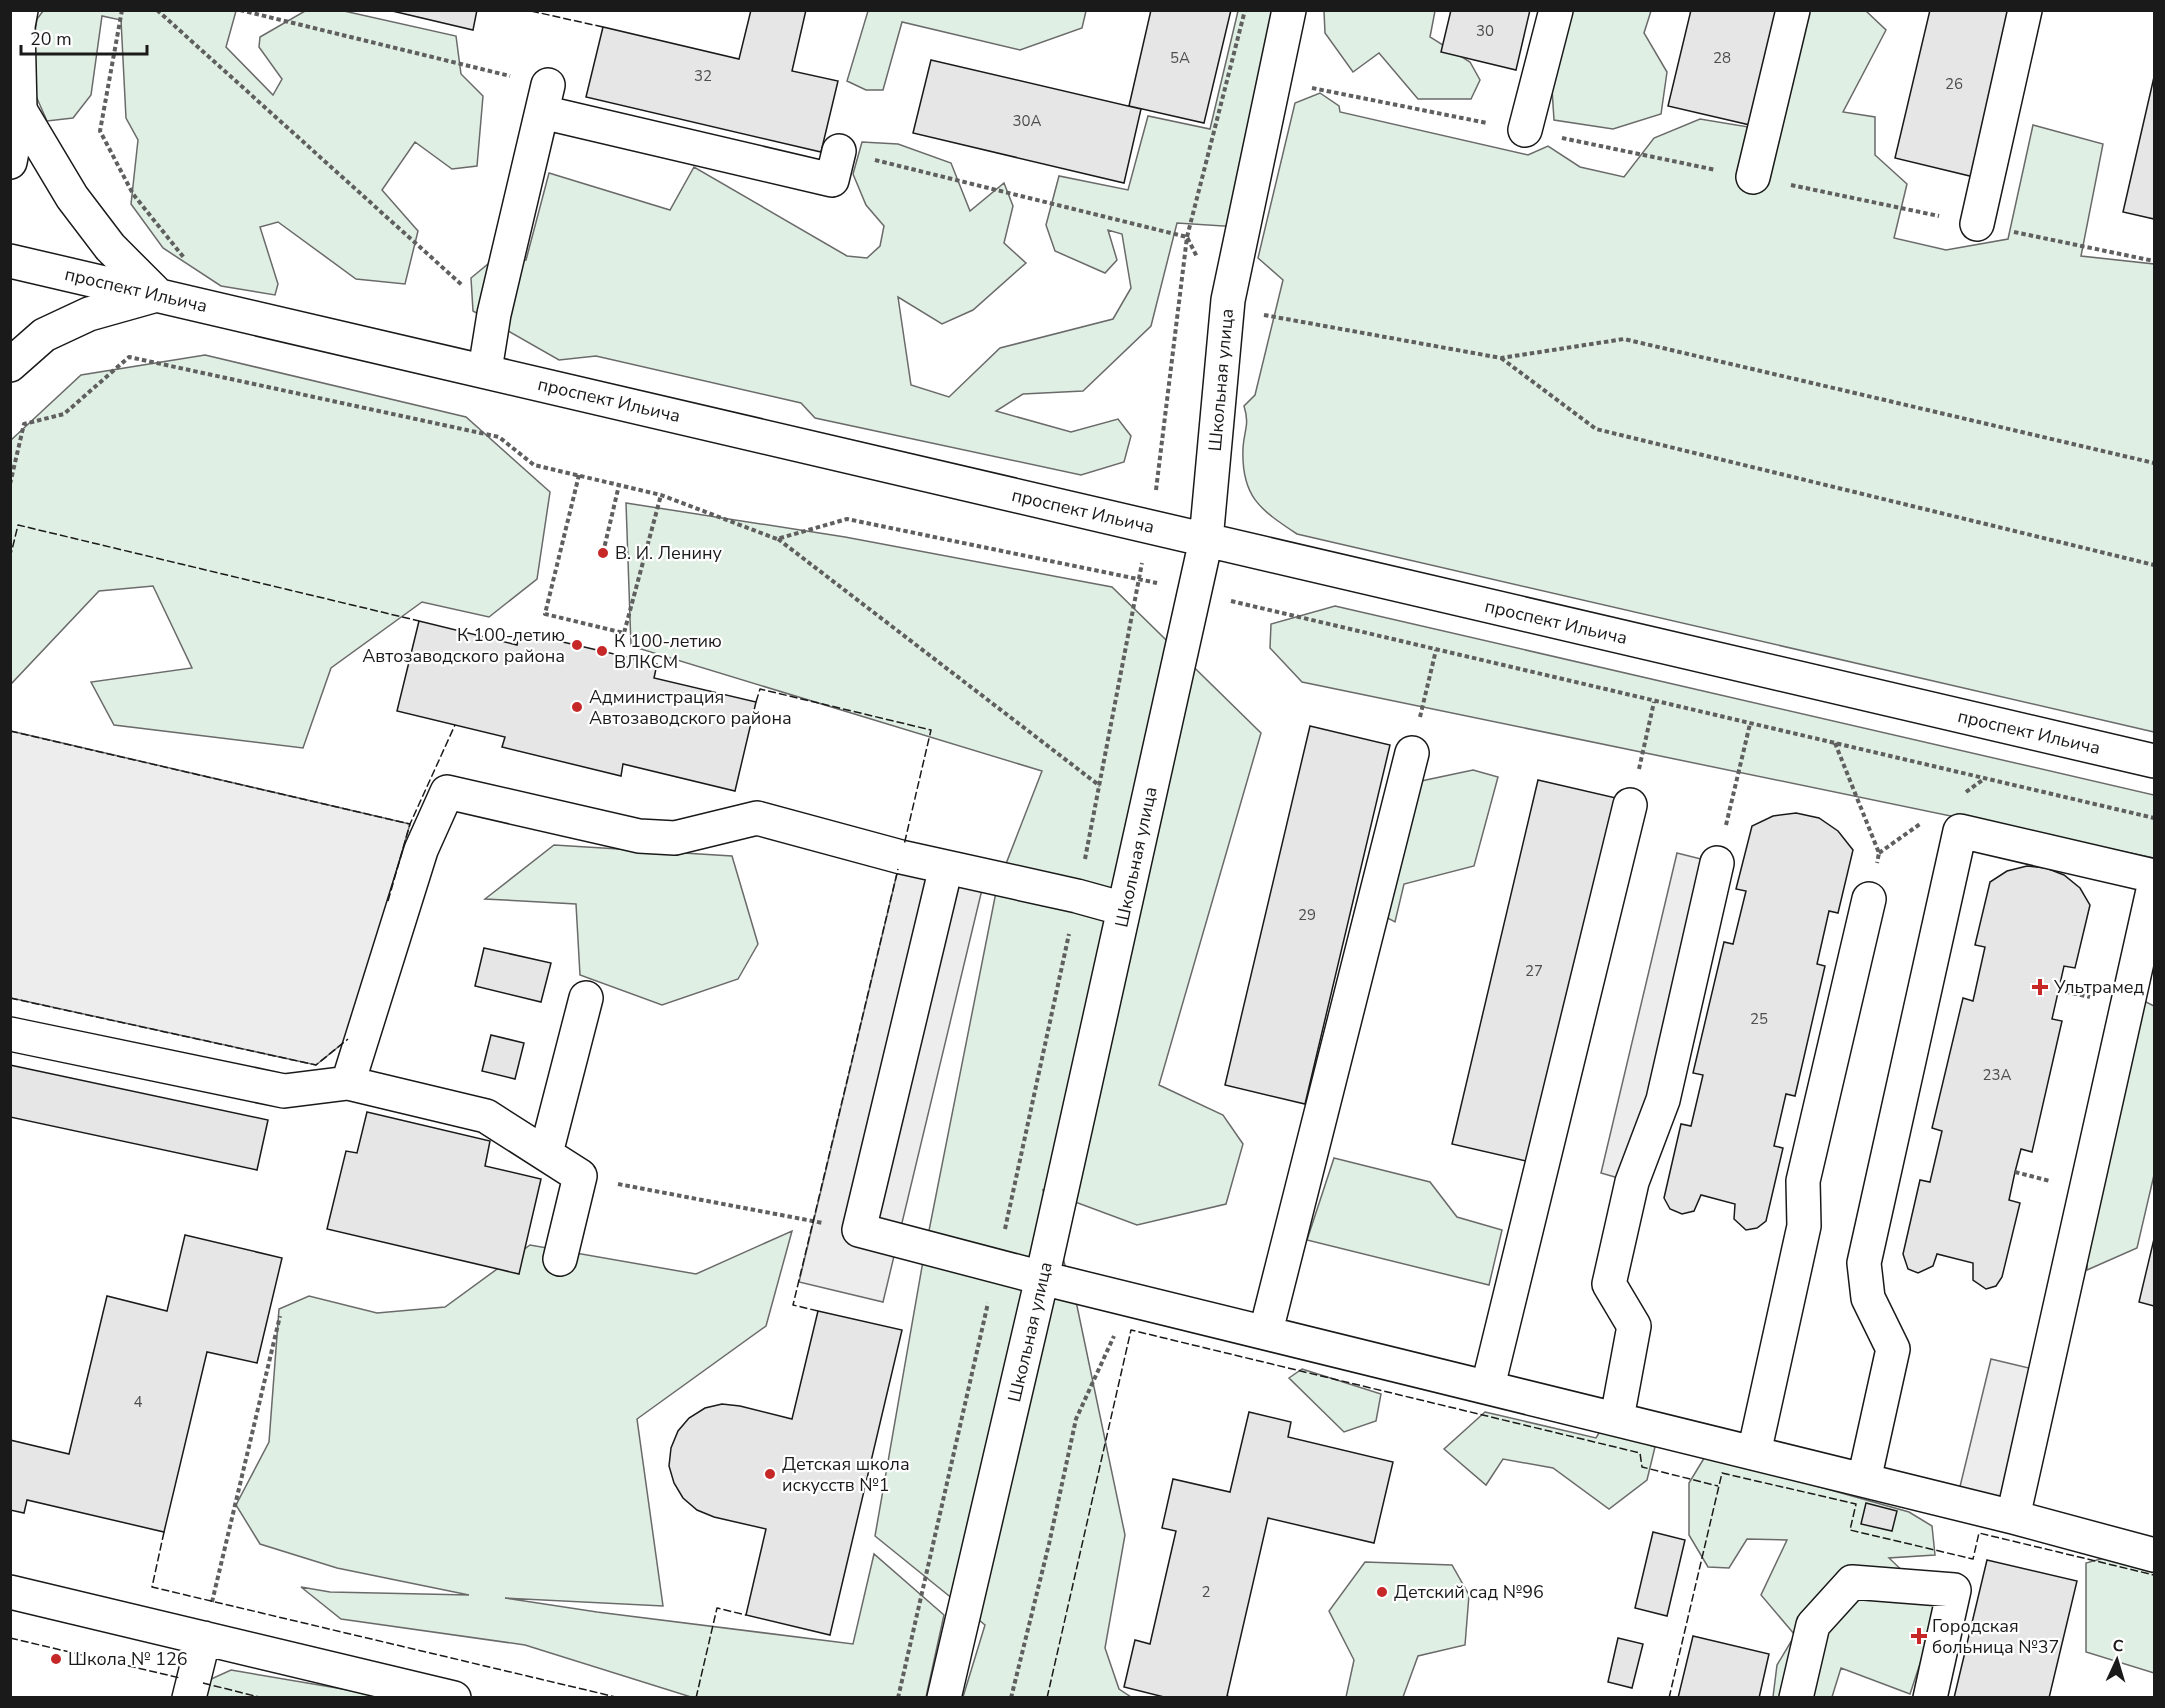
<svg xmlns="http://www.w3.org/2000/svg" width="2165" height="1708" viewBox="0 0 2165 1708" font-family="'Nunito Sans',sans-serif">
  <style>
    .green { fill: #e0efe3; stroke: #6a6a6a; stroke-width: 1.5 }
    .parking { fill: #ededed; stroke: #6a6a6a; stroke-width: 1.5 }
    .building { fill: #e6e6e6; stroke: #1a1a1a; stroke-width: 1.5 }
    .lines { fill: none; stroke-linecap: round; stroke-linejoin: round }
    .minor-casing { stroke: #1a1a1a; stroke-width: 36 }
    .major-casing { stroke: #1a1a1a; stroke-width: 36 }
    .path { stroke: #5f5f5f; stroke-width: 4; stroke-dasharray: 4.5 3; stroke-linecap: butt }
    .minor { stroke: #fff; stroke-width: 33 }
    .major { stroke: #fff; stroke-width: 33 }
    .fence { stroke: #1a1a1a; stroke-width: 1.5; stroke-dasharray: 8 3; stroke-linecap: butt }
    .poi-dot { fill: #c62828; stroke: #fff; stroke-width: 2 }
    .labels { text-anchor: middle; stroke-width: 4.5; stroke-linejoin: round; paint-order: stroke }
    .number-label { font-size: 15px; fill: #4d4d4d }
    .street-label { font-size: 18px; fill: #1a1a1a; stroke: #fff }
    .poi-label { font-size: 18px; fill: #1a1a1a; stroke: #fff; text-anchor: start }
  </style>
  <rect width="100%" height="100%" fill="#fff"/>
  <!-- green -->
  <path class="green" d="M43,11H236L226,47L273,95L282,79L259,47L260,37L305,11H344L456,36L461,74L483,96L477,166L452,169L415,142L382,190L418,231L405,284L356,279L278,222L260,227L278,284L275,295L221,286L163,248L131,204L138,140L126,118L121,20L102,16L91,95L73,118L47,121L28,78L37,19Z
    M868,11V10L1086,11L1082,28L1020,50L902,22L883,90H866L847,81Z
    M1238,11H1288L1239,227L1177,223L1151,326L1083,391L1023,394L996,411L1071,432L1118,419L1131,436L1124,462L1081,475L815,418L801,403L596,356L559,360L473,311L471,278L488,264L526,260L549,173L670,210L694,167L847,256L867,258L880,246L884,226L866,205L853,174L862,142L898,144L951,163L970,211L1004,183L1013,206L1004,243L1026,263L973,310L942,324L898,297L911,385L949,397L1000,348L1113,319L1131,288L1122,234L1108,230L1117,260L1105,273L1055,251L1046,225L1059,176L1128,190L1148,116L1210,129Z
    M1324,11H1435L1430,37L1470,62L1480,80L1471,99H1418L1379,53L1353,72L1325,33Z
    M1547,11H1651L1644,33L1667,72L1661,114L1613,129L1554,120Z
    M1784,11H1866L1886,30L1843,112L1875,117V155L1907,184L1894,238L1946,250L2008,239L2033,125L2103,144L2081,256L2154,264V732L1297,534C1259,509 1241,496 1243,448C1244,430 1250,425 1244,406L1255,395L1283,280L1258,258L1295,103L1320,93L1339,106L1340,112L1528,155L1548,146L1580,167L1624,177L1654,138L1700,119L1754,128Z
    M205,355L466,417L550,492L537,579L489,617L422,602L331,668L303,748L114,725L91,682L192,668L153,586L99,591L11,684V440L81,375Z
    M626,503L845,537L1112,587L1261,733L1159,1085L1223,1115L1243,1144L1226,1204L1137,1225L1043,1190L1077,1306L1125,1535L1105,1648L1119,1689L1131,1697H963L985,1625L875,1536L923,1261L997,887L1042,771L631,646Z
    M1335,606L2154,795V858L1302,682L1270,648L1271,624Z
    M1473,770L1498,777L1474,866L1404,884L1395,922L1367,907L1393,787Z
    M554,845L732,856L758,944L738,979L662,1005L580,975L576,904L485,899Z
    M2144,1001L2154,1006V1175L2137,1248L2087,1270L2088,1230Z
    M1334,1158L1430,1182L1457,1217L1502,1230L1489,1285L1307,1240Z
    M792,1231L766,1326L637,1419L663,1606L505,1598L597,1612L853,1644L874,1554L944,1615L926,1697H691L525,1645L341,1619L301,1587L330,1592L469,1595L337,1568L260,1544L236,1505L269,1442L279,1309L309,1296L377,1313L445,1307L530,1245L696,1274Z
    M1302,1369L1381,1394L1376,1421L1344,1432L1289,1378Z
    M1485,1412L1596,1438L1602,1428L1655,1447L1647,1480L1609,1509L1553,1468L1503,1459L1486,1485L1444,1449Z
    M1706,1455L1909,1512L1932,1526L1935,1555L1889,1558L1939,1606L1910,1694L1841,1668L1832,1697H1773L1777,1665L1795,1635L1761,1595L1787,1540L1747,1539L1729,1568L1708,1567L1689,1535V1483Z
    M2104,1558L2154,1570V1673L2086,1652V1563Z
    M1365,1562L1452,1565L1469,1595L1465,1645L1418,1656L1403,1697H1346L1354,1660L1329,1611Z
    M231,1670L390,1697H202L198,1685Z"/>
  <!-- parking -->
  <path class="parking" d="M11,731L410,824L348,1039L316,1065L11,998Z
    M1677,853L1717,863L1632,1182L1601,1173Z
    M901,857L985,877L883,1302L799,1282Z
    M1991,1359L2045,1372L2013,1517L1956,1503Z"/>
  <!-- building -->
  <path class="building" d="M388,10H477L473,30Z
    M751,10H806L792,71L838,81L821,152L586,97L603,27L739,59Z
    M1151,10H1231L1204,123L1129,106Z
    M1451,10H1530L1516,70L1441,52Z
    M1691,10H1776L1750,125L1668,106Z
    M1930,10H2014L1974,177L1895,158Z
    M931,60L1141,109L1124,183L913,133Z
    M2154,77V219L2123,212Z
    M419,621L517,645L520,632L657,664L654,678L756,702L735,791L623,764L621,776L502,747L505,737L397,711Z
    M1310,726L1390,745L1305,1104L1225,1085Z
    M1538,780L1616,798L1530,1162L1452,1144Z
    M1796,813L1819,818L1838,831L1853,850L1838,913L1829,911L1817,964L1825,966L1795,1096L1786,1094L1774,1146L1783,1148L1766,1221L1757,1228L1746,1230L1734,1219L1735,1204L1701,1195L1694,1211L1682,1214L1670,1209L1664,1198L1681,1124L1691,1126L1703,1075L1693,1073L1724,942L1733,944L1746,891L1736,889L1752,826L1773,816Z
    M2027,866L2046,868L2064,875L2080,888L2090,905L2075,968L2064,966L2052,1019L2062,1021L2032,1152L2021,1149L2015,1172L2009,1200L2020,1203L2002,1277L1996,1286L1986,1289L1973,1280V1263L1937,1254L1933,1266L1918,1273L1908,1269L1903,1254L1920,1180L1930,1182L1942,1131L1932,1128L1963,998L1973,1001L1985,947L1975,945L1990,882L2007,871Z
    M484,948L551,963L541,1002L475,986Z
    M491,1035L524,1043L515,1079L482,1071Z
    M10,1065L268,1120L257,1170L10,1117Z
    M367,1112L490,1141L485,1166L541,1179L519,1274L327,1229L346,1151L357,1153Z
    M185,1235L282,1258L257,1363L207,1352L164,1532L27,1500L24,1513L10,1510V1440L69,1454L107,1296L167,1311Z
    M2154,1239V1306L2139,1302Z
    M818,1311L902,1330L830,1635L746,1615L766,1529L714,1517L697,1510L683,1498L674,1483L669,1466L671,1448L678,1431L689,1418L705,1408L722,1404L740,1406L792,1419Z
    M1249,1412L1291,1422L1288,1437L1393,1462L1374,1543L1268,1518L1227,1696L1233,1698H1168L1124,1687L1135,1640L1150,1644L1176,1531L1162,1528L1173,1479L1230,1492Z
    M1866,1503L1897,1511L1892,1531L1861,1524Z
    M1653,1532L1685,1540L1667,1616L1635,1608Z
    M1987,1560L2077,1581L2049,1698H1954Z
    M1693,1636L1769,1654L1759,1698H1678Z
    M1618,1638L1643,1644L1632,1688L1608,1682Z"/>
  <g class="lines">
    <defs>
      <path id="minor" d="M20,110L72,197L110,247L158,295
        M542,112L832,180L839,151
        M1525,130L1556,10
        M1753,177L1793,10
        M1977,224L2025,10
        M10,261L2154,761
        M10,365L44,335L89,314L153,296
        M485,370L494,314L548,85
        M946,867L859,1230L1042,1278L2013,1517L2154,1555
        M10,1034L284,1091L348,1083L486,1116L580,1176L560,1259
        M348,1083L421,850L447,792L639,836L675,838L757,818L901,857L1077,896L1124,909
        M546,1153L586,998
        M1266,1331L1412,753
        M1488,1386L1630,805
        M1617,1418L1634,1326L1609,1284L1632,1182L1663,1100L1717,863
        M1754,1453L1804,1226L1803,1181L1869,899
        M1864,1480L1893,1349L1868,1298L1864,1263L1960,831L2154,876
        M2013,1517L2154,886
        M10,1592L454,1698
        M189,1698L204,1638
        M944,1698L1042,1278L1206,540L1228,300L1289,10
        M1796,1698L1813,1625L1852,1582L1954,1590L1930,1698"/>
      <path id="major" d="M10,162L20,110L18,26L21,10"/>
    </defs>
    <!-- minor casing -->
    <use href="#minor" class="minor-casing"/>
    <!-- major casing -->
    <use href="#major" class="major-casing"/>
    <!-- path -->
    <path class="path" d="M122,10L100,131L133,194L185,259
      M157,10L462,285
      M240,10L510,76
      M1312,88L1487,123
      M1562,138L1716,170
      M875,160L1187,237L1197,257
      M1791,185L1939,216
      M2014,232L2154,261
      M1264,315L1501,358L1624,339L2154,463
      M1501,358L1596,429L2154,565
      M579,475L545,614L624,633L661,495
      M10,484L24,424L64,414L129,357L499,437L534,465L661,495L777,539L847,519L1157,583
      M1156,490L1187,237L1245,10
      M778,539L1100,786
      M603,553L619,485
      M1231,601L2154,818
      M1420,717L1436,650
      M1835,743L1879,853L1877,863
      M1639,769L1654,702
      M1966,792L1984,779
      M1726,825L1750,724
      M1879,853L1920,824
      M1085,859L1142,563
      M2058,990L2090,997
      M2015,1172L2050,1181
      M618,1184L823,1223
      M1005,1229L1069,934
      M212,1602L280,1316
      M898,1698L988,1303
      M1011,1698L1049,1544L1076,1419L1114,1336"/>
    <!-- minor -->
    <use href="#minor" class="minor"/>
    <!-- major -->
    <use href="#major" class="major"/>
    <!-- fence -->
    <path class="fence" d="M531,11L603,27
      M10,558L18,525L419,621
      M756,702L760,689L931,730L904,845
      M10,731L410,824
      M388,901L410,824L455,725
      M10,998L316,1065L348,1039
      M818,1311L793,1305L898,869
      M164,1532L152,1587L620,1698
      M10,1638L180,1678
      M203,1683L263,1698
      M696,1698L717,1608L746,1615
      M1047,1698L1131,1330L1640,1453L1642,1467L1718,1486
      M1669,1698L1722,1473L1856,1504L1850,1530L1973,1559L1979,1533L2154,1575"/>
  </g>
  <!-- markers -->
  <g class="poi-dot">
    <circle cx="603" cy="553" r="6"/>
    <circle cx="577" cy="645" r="6"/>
    <circle cx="602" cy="651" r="6"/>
    <circle cx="577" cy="707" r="6"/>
    <path d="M2037 978h6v6h6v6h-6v6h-6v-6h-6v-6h6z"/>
    <circle cx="770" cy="1474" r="6"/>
    <circle cx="1382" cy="1592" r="6"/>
    <path d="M1916 1627h6v6h6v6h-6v6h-6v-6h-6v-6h6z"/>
    <circle cx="56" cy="1659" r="6"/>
  </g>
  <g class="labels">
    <!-- number labels -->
    <g class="number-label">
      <text x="1485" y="36">30</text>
      <text x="1180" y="63">5А</text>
      <text x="1722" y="63">28</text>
      <text x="703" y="81">32</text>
      <text x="1954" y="89">26</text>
      <text x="1027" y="126">30А</text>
      <text x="1307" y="920">29</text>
      <text x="1534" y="976">27</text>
      <text x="1759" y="1024">25</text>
      <text x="1997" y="1080">23А</text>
      <text x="138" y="1407">4</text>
      <text x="1206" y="1597">2</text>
    </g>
    <!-- street labels -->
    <g class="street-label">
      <text transform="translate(136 290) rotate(13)" y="6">проспект Ильича</text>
      <text transform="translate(1221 380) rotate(-85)" y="6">Школьная улица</text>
      <text transform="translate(609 400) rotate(13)" y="6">проспект Ильича</text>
      <text transform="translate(1083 511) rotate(13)" y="6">проспект Ильича</text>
      <text transform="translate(1556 622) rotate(13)" y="6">проспект Ильича</text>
      <text transform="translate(2029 732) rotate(13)" y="6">проспект Ильича</text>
      <text transform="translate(1136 857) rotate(-78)" y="6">Школьная улица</text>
      <text transform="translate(1030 1332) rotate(-77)" y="6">Школьная улица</text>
    </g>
    <!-- poi labels -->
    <g class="poi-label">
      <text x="615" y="559">В. И. Ленину</text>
      <text x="565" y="641" text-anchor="end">К 100-летию<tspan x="565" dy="21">Автозаводского района</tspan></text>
      <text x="614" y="647">К 100-летию<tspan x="614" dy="21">ВЛКСМ</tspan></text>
      <text x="589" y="703">Администрация<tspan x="589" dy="21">Автозаводского района</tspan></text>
      <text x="2054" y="993">Ультрамед</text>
      <text x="782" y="1470">Детская школа<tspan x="782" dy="21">искусств №1</tspan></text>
      <text x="1394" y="1598">Детский сад №96</text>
      <text x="1932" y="1632">Городская<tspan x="1932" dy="21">больница №37</tspan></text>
      <text x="68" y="1665">Школа № 126</text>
    </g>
  </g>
  <!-- border -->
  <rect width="2165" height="1708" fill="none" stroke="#1a1a1a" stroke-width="24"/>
  <!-- north arrow -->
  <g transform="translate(2117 1660) rotate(4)" stroke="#ffffff" stroke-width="4.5" paint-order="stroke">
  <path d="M0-4.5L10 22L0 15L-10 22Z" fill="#1a1a1a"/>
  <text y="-9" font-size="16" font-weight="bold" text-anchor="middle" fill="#1a1a1a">С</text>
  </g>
  <!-- scale -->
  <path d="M21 45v9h126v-9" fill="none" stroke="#1a1a1a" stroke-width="3"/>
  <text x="30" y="45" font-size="18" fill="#1a1a1a" stroke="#ffffff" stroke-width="4.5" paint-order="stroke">20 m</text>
</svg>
